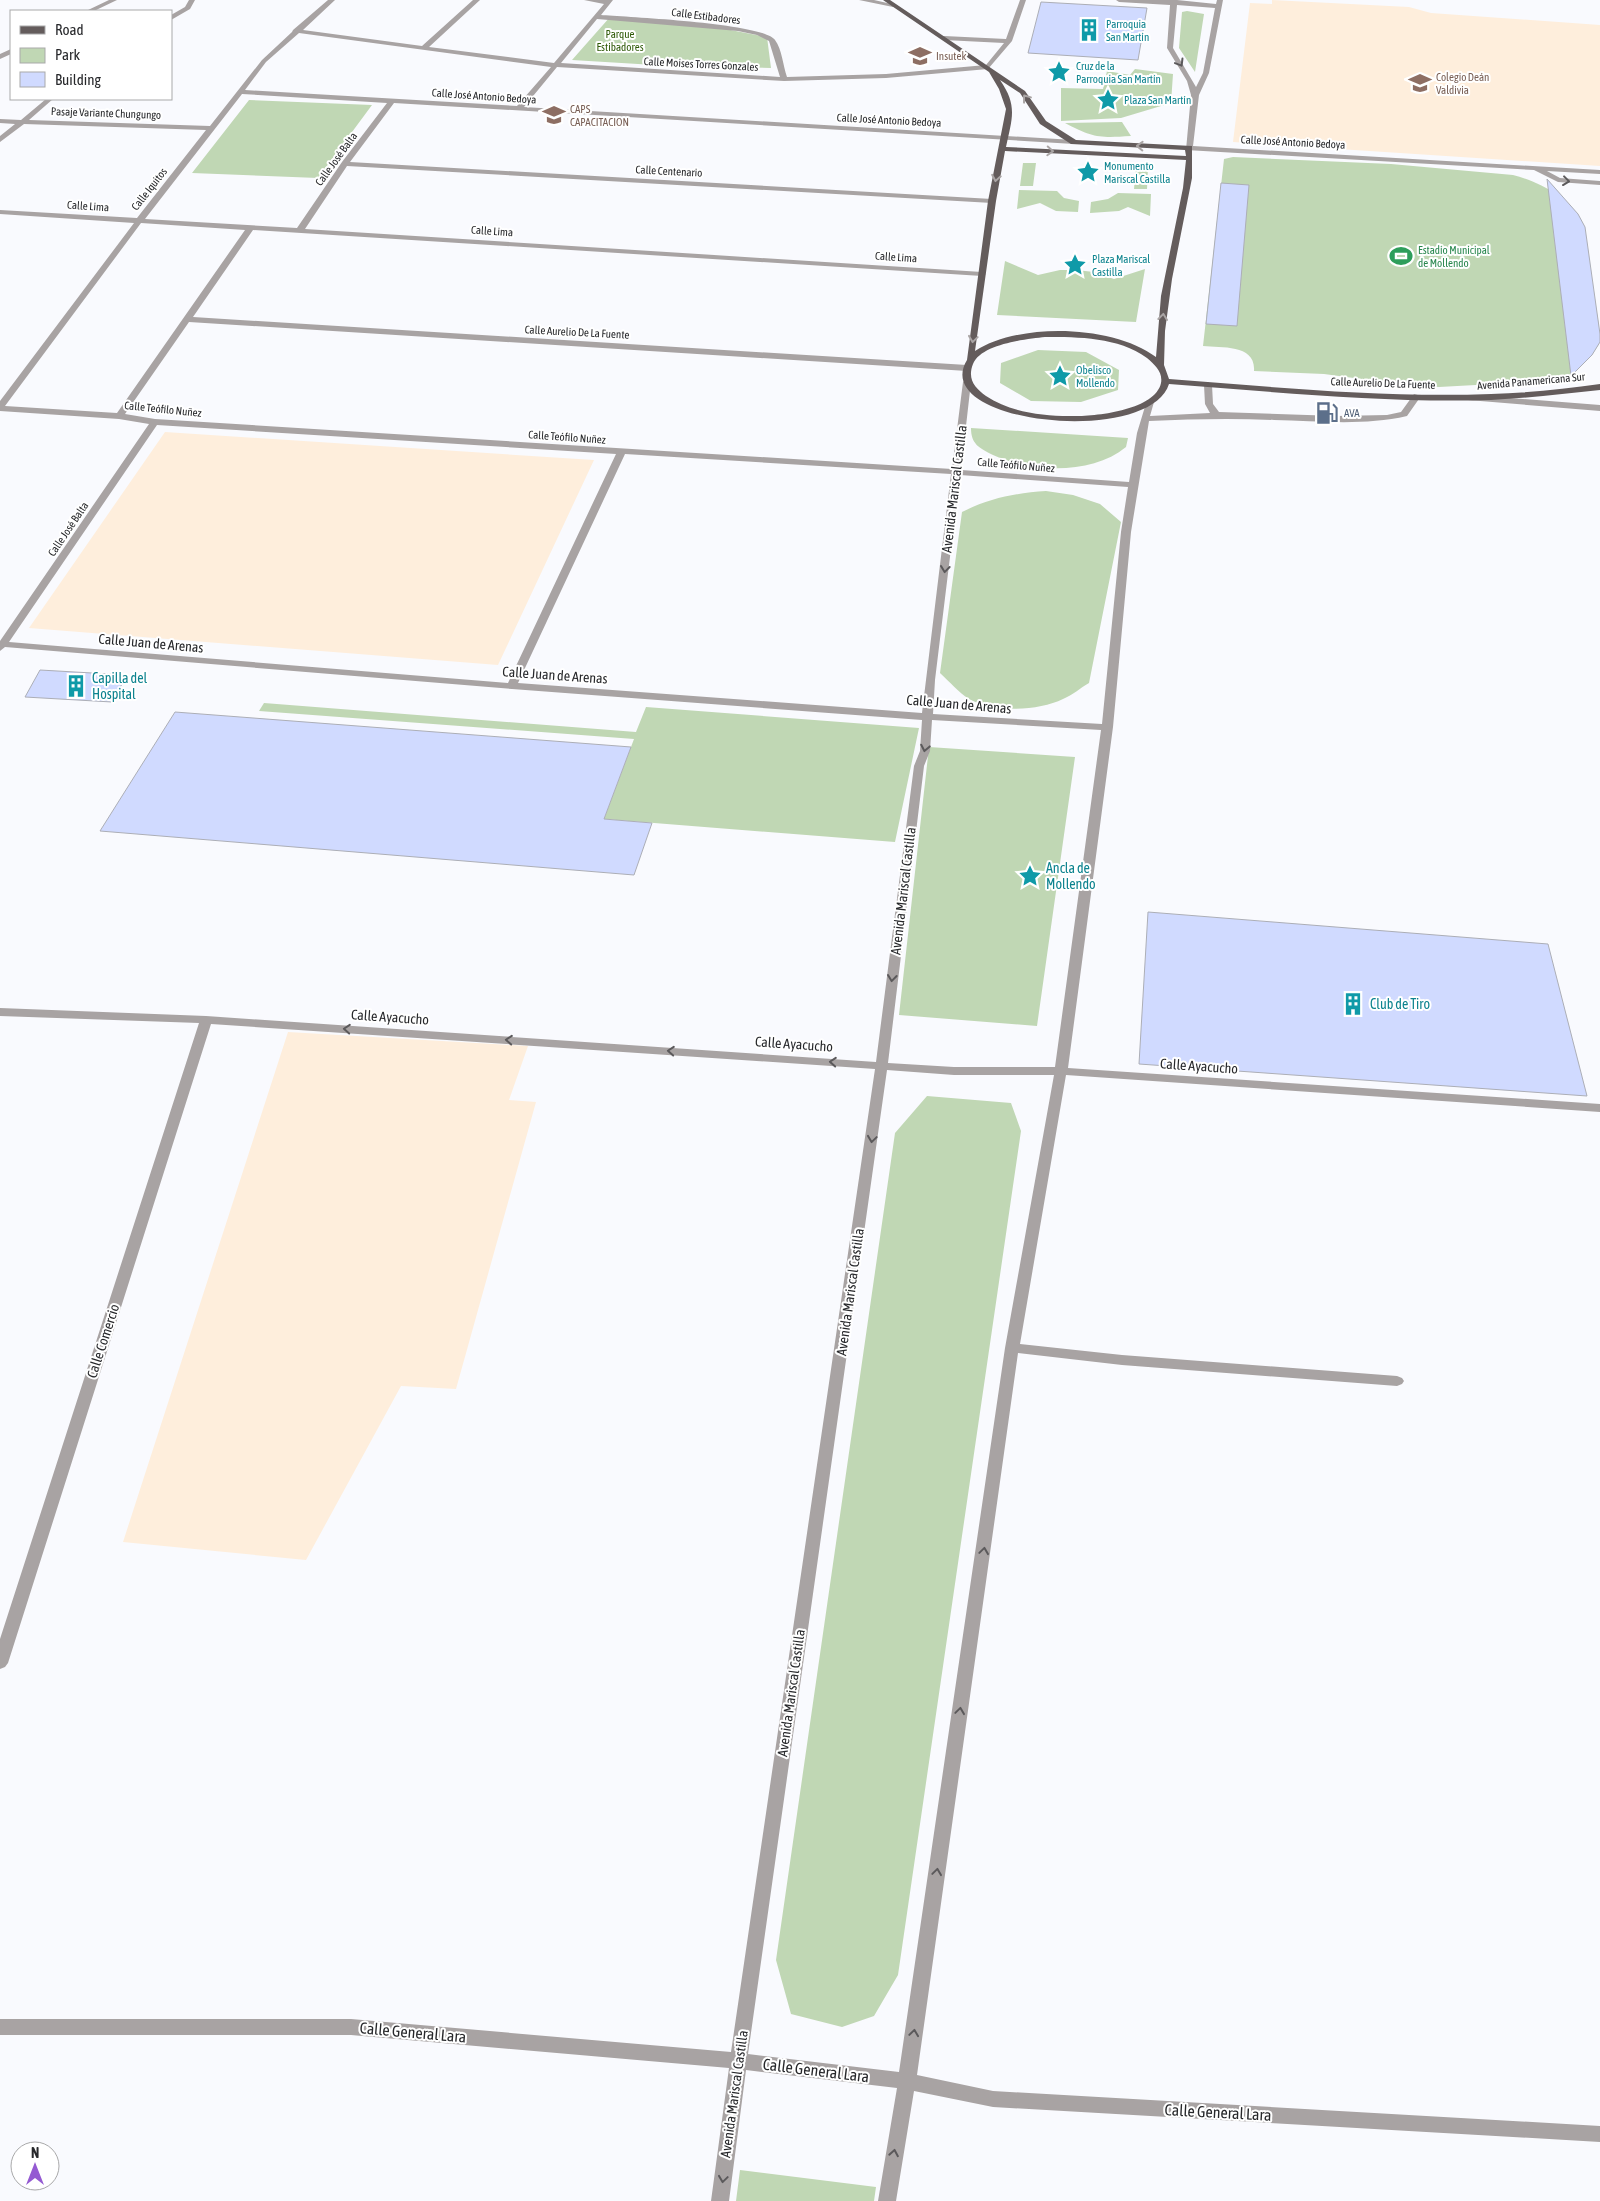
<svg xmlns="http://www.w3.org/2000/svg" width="1600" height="2201" viewBox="0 0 1600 2201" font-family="'Asap Condensed',sans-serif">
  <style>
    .education { fill: #feeedc }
    .green { fill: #c0d7b4 }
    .building { fill: #d0daff; stroke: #acaeb6 }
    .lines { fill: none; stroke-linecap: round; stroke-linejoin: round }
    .minor { fill: #a8a3a3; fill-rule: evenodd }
    .major { fill: #645c5c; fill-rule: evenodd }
    .oneway { stroke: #5b595b }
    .oneway2 { stroke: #aaa5a5 }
    .labels { text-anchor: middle; stroke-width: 4; stroke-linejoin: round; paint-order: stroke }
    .far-street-label { font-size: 11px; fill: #27282b; stroke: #fff }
    .far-culture-label { font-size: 11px; fill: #0d838f; stroke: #fff; text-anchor: start }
    .far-park-label { font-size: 11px; fill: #2e5907; stroke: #fff }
    .far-education-label { font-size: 11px; fill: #785e54; stroke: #fff; text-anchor: start }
    .far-leisure-label { font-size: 11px; fill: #27864d; stroke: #fff; text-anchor: start }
    .far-service-label { font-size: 11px; fill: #4e5e75; stroke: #fff; text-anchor: start }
    .street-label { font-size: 14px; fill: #27282b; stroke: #fff }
    .culture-label { font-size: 14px; fill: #0d838f; stroke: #fff; text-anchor: start }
    .near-street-label { font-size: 16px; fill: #27282b; stroke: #fff }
  </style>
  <rect width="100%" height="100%" fill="#f9fafe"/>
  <!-- education -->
  <path class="education" d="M1272,0L1409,7L1431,13L1600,25V166L1233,142L1250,3L1272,4Z
    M165,432L594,460L498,665L29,628Z
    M288,1032L528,1046L509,1100L536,1102L456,1389L401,1386L306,1560L123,1542Z"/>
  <!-- green -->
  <path class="green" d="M1187,11L1204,14L1195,72L1179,48L1182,12Z
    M610,17L710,26L767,37L771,68L671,66L572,60Z
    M1135,69L1173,74L1171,103L1121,118L1061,121V88L1103,89L1107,71L1130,75Z
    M249,100L372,105L318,178L192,173Z
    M1122,122L1131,136C1100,138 1093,138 1065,123Z
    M1233,157L1391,164L1513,175C1538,181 1571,198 1582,222L1599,326V344L1592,355L1569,375L1547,381L1439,387L1406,385L1324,374L1254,371C1256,344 1222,348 1203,346L1224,159Z
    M1023,163H1036L1033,186H1020Z
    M1136,166L1148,167L1147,189H1134Z
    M1019,190L1057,191L1064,198L1079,201L1078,212L1056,211L1040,203L1017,209Z
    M1118,193L1151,194L1150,216L1128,207L1119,211L1090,213L1091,202L1108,199Z
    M1005,261L1038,275L1060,270H1076L1094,272L1114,279L1145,269L1136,322L997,315Z
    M1038,350L1086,352L1119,370L1118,390L1081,402L1031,401L1000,383L1001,363Z
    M971,428L1128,438L1126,447C1092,475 1032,473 993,455C979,448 971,444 971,428Z
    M1046,491L1073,495L1100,504L1121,522L1089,683C1080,688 1073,695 1063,699C1038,711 994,713 969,699C958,692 950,682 940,673L962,512C990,498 1016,493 1046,491Z
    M264,703L636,732L646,707L919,728L895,842L604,819L634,739L259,711Z
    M929,747L1075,757L1037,1026L899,1015Z
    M927,1096L1011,1103L1021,1131L898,1975L874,2016L842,2027L791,2014L776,1960L895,1133Z
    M740,2170L876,2187L874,2201H736Z"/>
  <!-- building -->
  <path class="building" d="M1041,2L1147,8L1138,60L1028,53Z
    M1547,179L1578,214L1585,227L1600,334V342L1592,355L1571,376Z
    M1221,183L1249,185L1237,326L1206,324Z
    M40,670L127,675L112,702L25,697Z
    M175,712L631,747L604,819L652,823L634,875L100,831Z
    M1148,912L1548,944L1587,1096L1139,1064Z"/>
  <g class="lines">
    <!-- minor -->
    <path class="minor" d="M109,0H117L94,11H86Z
      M189,0H195L190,9L171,20V15L185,7Z
      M328,0H335L303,30L422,46L473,0H480L429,47L554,63L604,4L584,0H613L601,15C627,17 764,23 775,40C782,49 783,66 787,77L886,74L986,65L1004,43L944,40L941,38L944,36L1006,39L1020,0H1026L1012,41L988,69L886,78L784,81L557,67L524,107L1074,140L1078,142L1074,144L394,103L350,162L992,199L996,201L992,203L347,166L305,229L982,272L986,274L982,276L253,230L193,317L967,365L971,368L967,371L189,322L125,414L155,419L952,469L963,382L967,379L971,382L961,470L1129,482L1137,433L1147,400L1154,402L1150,416L1210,413L1205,404L1204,385L1208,382L1212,385L1213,404L1219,412L1337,416L1387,415L1401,412L1414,394L1421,396L1407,416C1364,426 1318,421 1274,420C1232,418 1191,419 1149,421L1131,532L1113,727L1068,1068L1600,1104V1112L1066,1075L1020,1344L1122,1355L1397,1376L1402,1378L1404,1381L1402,1384L1397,1386L1122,1365L1018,1353L917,2075L993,2091L1600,2126V2142L993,2107L914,2091L896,2201H878L897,2088L746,2070L729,2201H711L729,2068L351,2035H0V2019H351L731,2052L875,1069L211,1024L8,1663L5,1667L0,1669V1639L199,1023L0,1016V1008L206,1016L876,1062L914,766L920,751L922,720L512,689L5,647L0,651V641L149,424L119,419L0,411V401L134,223L0,214V210L137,218L206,130L24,124L0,142V136L15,124L0,123V119L21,120L46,99H53L29,120L210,126L262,60L292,32L293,30ZM597,19L738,31L757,35L769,41L780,77L561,63ZM299,33L551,67L517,106L245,90L266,62ZM242,94L387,103L342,162L297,228L145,219ZM141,223L245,230L117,413L5,406ZM157,425L616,454L508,683L9,642ZM625,454L951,474L922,713L518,683ZM960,475L1128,487L1121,532L1102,724L933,714L935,680ZM932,720L1101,730L1055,1067H954L888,1063L924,766L930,751ZM887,1070L954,1075H1054L1005,1348L899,2072L748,2054Z
      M859,0H874L896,5L893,7Z
      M1116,0H1177L1216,4L1217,0H1223L1209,73L1199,95L1193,146L1600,170V174L1547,171L1560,178L1600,181V185L1558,182L1534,170L1186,150L1191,95L1187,81L1167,48L1170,5L1119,2ZM1177,5L1215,8L1203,73L1196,87L1173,48Z
      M11,49V54L0,59V54Z
      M1471,395L1600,405V411L1468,400V396Z"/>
    <!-- major -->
    <path class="major" d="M883,0H890L1025,91L1046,121L1076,140L1192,146V178L1172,279L1165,331L1164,365L1169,379C1276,387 1383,398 1491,394C1527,393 1564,389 1600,384V390C1564,394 1527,398 1491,400C1383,403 1276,392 1169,384C1149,447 928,424 967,360L988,201L1006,109L999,89L989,72ZM1000,80L1020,93L1040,124L1071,144L1185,150L1186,156L1006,147C1012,118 1018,106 1000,80ZM1005,151L1186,160L1183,188L1161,296L1156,357C1113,325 1020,322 975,351L996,201ZM1045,337C1079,337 1118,337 1147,358C1155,365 1163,372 1161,383C1155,411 1092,417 1069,416C1041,416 1010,412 986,396C975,388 967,379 973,364C981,344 1026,339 1045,337Z"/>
  </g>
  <!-- one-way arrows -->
  <defs><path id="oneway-chevron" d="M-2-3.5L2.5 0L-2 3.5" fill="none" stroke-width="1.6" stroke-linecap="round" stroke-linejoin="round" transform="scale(1.25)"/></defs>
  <g class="oneway">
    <use href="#oneway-chevron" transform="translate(1180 63) rotate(59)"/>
    <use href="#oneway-chevron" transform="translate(1566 181) rotate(7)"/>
    <use href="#oneway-chevron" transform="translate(945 569) rotate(97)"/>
    <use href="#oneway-chevron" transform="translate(925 748) rotate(101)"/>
    <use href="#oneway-chevron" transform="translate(892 978) rotate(97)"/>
    <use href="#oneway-chevron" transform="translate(347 1029) rotate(-176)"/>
    <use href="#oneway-chevron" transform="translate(509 1040) rotate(-176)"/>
    <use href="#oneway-chevron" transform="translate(671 1051) rotate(-176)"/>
    <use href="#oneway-chevron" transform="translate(833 1062) rotate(-176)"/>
    <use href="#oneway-chevron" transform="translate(872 1139) rotate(98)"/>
    <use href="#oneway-chevron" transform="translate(984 1551) rotate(-82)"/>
    <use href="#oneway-chevron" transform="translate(960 1711) rotate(-82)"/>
    <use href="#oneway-chevron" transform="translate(937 1872) rotate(-82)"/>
    <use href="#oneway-chevron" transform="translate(914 2033) rotate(-82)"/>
    <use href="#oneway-chevron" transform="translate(894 2153) rotate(-80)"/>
    <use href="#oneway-chevron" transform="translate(723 2179) rotate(98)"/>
  </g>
  <g class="oneway2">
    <use href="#oneway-chevron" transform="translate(1026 98) rotate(-127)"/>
    <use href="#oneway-chevron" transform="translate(1140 146) rotate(-178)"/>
    <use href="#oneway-chevron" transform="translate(1050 151) rotate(3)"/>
    <use href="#oneway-chevron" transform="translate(996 178) rotate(100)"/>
    <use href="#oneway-chevron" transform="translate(1163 317) rotate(-83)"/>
    <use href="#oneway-chevron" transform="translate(973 339) rotate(98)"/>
  </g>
  <!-- icons -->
  <defs>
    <symbol id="building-bare" viewBox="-9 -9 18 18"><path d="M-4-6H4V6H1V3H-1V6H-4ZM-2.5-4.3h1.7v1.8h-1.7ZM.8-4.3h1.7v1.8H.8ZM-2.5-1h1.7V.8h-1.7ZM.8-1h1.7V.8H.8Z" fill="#0f9aa8" stroke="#fff" stroke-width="2.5" paint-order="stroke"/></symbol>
    <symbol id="school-bare" viewBox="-9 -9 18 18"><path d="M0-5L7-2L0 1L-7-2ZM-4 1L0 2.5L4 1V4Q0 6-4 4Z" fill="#8d6e63" stroke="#fff" stroke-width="2.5" paint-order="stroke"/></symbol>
    <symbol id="sight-bare" viewBox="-9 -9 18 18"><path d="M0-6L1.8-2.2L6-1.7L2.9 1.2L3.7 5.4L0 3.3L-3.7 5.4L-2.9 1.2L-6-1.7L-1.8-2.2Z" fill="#0f9aa8" stroke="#fff" stroke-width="2.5" paint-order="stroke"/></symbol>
    <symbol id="stadium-bare" viewBox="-9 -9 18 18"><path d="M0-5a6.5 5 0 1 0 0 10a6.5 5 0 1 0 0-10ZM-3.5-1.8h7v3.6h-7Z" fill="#2e9e5b" stroke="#fff" stroke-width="2.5" paint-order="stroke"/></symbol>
    <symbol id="fuel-bare" viewBox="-9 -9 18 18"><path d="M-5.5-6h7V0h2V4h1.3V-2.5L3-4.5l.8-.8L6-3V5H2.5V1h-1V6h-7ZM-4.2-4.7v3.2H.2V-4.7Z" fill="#5c6f8a" stroke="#fff" stroke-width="2.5" paint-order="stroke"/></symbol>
  </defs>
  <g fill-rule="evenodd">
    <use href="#building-bare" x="1073" y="14" width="32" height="32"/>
    <use href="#school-bare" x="904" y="40" width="32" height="32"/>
    <use href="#sight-bare" x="1043" y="56" width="32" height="32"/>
    <use href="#school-bare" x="1404" y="67" width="32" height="32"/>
    <use href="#sight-bare" x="1092" y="84" width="32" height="32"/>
    <use href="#school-bare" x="538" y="99" width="32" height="32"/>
    <use href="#sight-bare" x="1072" y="156" width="32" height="32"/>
    <use href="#stadium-bare" x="1385" y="240" width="32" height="32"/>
    <use href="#sight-bare" x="1059" y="249" width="32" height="32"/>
    <use href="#sight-bare" x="1044" y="360" width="32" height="32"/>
    <use href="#fuel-bare" x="1311" y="397" width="32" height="32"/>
    <use href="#building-bare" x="60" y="670" width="32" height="32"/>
    <use href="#sight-bare" x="1014" y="860" width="32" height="32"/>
    <use href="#building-bare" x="1337" y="988" width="32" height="32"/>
  </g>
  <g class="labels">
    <!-- far-street labels -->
    <g class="far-street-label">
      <text transform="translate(706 16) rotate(7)" y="4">Calle Estibadores</text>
      <text transform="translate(701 64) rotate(3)" y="4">Calle Moises Torres Gonzales</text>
      <text transform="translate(484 96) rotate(4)" y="4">Calle José Antonio Bedoya</text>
      <text transform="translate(106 113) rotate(2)" y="4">Pasaje Variante Chungungo</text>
      <text transform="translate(889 120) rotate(3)" y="4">Calle José Antonio Bedoya</text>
      <text transform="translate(1293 142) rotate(3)" y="4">Calle José Antonio Bedoya</text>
      <text transform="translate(336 159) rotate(-54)" y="4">Calle José Balta</text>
      <text transform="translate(669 171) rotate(3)" y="4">Calle Centenario</text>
      <text transform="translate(149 189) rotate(-52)" y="4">Calle Iquitos</text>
      <text transform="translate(88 206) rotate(4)" y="4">Calle Lima</text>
      <text transform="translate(492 231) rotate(4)" y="4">Calle Lima</text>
      <text transform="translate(896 257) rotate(4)" y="4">Calle Lima</text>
      <text transform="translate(577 332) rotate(3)" y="4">Calle Aurelio De La Fuente</text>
      <text transform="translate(1531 381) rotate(-5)" y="4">Avenida Panamericana Sur</text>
      <text transform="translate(1383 383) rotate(2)" y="4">Calle Aurelio De La Fuente</text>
      <text transform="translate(163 409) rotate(6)" y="4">Calle Teófilo Nuñez</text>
      <text transform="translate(567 437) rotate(4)" y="4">Calle Teófilo Nuñez</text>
      <text transform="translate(1016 465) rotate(5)" y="4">Calle Teófilo Nuñez</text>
      <text transform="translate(68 529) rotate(-56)" y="4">Calle José Balta</text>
    </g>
    <!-- far-culture labels -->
    <g class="far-culture-label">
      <text x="1106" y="28">Parroquia<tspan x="1106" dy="13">San Martín</tspan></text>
      <text x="1076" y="70">Cruz de la<tspan x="1076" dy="13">Parroquia San Martín</tspan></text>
      <text x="1124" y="104">Plaza San Martín</text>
      <text x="1104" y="170">Monumento<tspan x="1104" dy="13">Mariscal Castilla</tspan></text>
      <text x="1092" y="263">Plaza Mariscal<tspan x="1092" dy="13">Castilla</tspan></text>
      <text x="1076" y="374">Obelisco<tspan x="1076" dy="13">Mollendo</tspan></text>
    </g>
    <!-- far-park labels -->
    <g class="far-park-label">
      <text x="620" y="38">Parque<tspan x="620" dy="13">Estibadores</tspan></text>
    </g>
    <!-- far-education labels -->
    <g class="far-education-label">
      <text x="936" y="60">Insutek</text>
      <text x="1436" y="81">Colegio Deán<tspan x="1436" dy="13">Valdivia</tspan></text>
      <text x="570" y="113">CAPS<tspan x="570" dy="13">CAPACITACION</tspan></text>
    </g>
    <!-- far-leisure labels -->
    <g class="far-leisure-label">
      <text x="1418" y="254">Estadio Municipal<tspan x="1418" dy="13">de Mollendo</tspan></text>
    </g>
    <!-- far-service labels -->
    <g class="far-service-label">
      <text x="1344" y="417">AVA</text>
    </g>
    <!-- street labels -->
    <g class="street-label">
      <text transform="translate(954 489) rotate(-83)" y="5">Avenida Mariscal Castilla</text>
      <text transform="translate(151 643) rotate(5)" y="5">Calle Juan de Arenas</text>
      <text transform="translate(555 675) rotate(4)" y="5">Calle Juan de Arenas</text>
      <text transform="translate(959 704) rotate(5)" y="5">Calle Juan de Arenas</text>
      <text transform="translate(903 891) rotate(-83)" y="5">Avenida Mariscal Castilla</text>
      <text transform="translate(390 1017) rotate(4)" y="5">Calle Ayacucho</text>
      <text transform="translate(794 1044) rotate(4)" y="5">Calle Ayacucho</text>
      <text transform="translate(1199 1066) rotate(4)" y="5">Calle Ayacucho</text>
      <text transform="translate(850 1292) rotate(-82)" y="5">Avenida Mariscal Castilla</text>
      <text transform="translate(103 1341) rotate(-72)" y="5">Calle Comercio</text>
      <text transform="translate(791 1693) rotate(-82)" y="5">Avenida Mariscal Castilla</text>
      <text transform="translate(734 2094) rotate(-82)" y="5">Avenida Mariscal Castilla</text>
    </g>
    <!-- culture labels -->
    <g class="culture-label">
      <text x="92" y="683">Capilla del<tspan x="92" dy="16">Hospital</tspan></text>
      <text x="1046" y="873">Ancla de<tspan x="1046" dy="16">Mollendo</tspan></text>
      <text x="1370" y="1009">Club de Tiro</text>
    </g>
    <!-- near-street labels -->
    <g class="near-street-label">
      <text transform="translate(413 2032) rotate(5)" y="6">Calle General Lara</text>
      <text transform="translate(816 2070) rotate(7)" y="6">Calle General Lara</text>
      <text transform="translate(1218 2112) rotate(3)" y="6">Calle General Lara</text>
    </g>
  </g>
  <!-- legend -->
  <rect x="10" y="10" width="162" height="90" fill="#ffffff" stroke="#a9a9aa"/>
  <rect x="20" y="26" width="25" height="8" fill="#645c5c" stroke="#a9a9aa"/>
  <text x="55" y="35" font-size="15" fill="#27282b">Road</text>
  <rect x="20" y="48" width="25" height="15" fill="#c0d7b4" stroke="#a9a9aa"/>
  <text x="55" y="60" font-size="15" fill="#27282b">Park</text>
  <rect x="20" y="72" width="25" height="15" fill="#d0daff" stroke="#a9a9aa"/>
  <text x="55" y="85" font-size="15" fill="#27282b">Building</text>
  <!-- north arrow -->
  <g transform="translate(35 2166)"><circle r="24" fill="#ffffff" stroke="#a9a9aa"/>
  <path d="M0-4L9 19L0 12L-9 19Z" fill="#945ad2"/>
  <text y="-8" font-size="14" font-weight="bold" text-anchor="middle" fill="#27282b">N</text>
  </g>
</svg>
